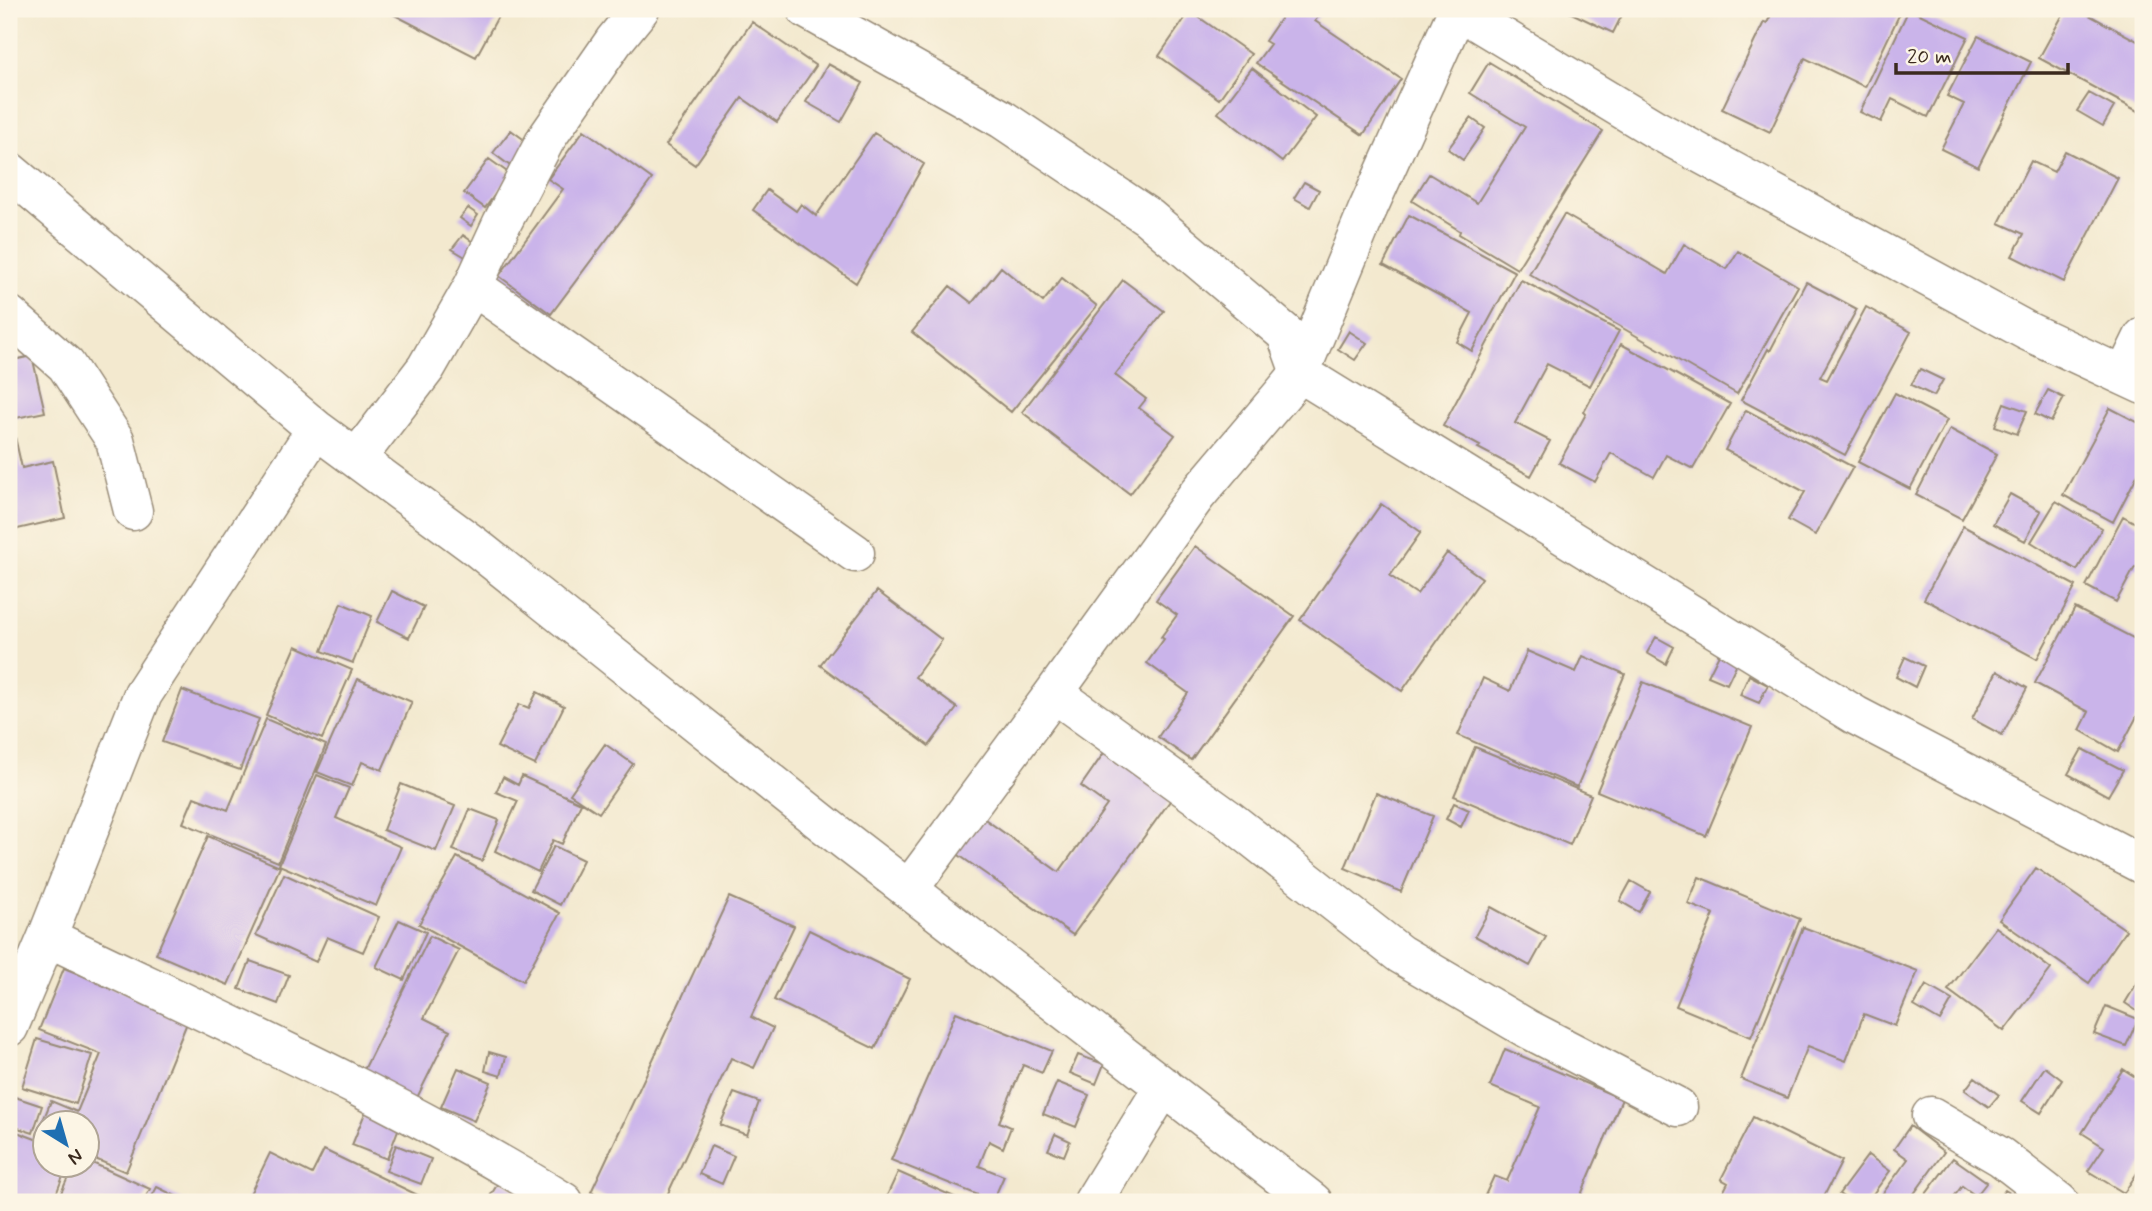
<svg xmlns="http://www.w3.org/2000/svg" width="2152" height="1211" viewBox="0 0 2152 1211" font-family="Mynerve,sans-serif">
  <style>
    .building { fill: #cab4ea }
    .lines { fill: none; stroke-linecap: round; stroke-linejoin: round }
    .street-casing { stroke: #978a76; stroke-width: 41 }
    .street { stroke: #fff; stroke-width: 38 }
  </style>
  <rect width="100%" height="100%" fill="#fcf5e5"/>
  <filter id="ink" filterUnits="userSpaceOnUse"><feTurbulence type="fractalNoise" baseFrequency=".0143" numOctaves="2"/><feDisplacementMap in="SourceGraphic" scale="14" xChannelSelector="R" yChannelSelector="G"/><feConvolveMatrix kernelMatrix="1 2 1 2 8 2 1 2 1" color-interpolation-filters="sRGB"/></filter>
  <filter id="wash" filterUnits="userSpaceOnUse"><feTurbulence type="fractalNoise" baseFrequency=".00686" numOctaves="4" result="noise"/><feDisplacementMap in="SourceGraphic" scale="28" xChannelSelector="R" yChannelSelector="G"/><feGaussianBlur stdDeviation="1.57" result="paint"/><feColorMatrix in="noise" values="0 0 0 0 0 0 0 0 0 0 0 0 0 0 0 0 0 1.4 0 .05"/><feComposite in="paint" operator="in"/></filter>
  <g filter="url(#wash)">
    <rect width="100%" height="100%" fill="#f3e9cf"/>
    <g id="blocks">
      <!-- building -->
      <path class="building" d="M383,9H502L476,57Z
        M1287,9H1324L1315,21L1401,79L1363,135L1256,63L1270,44L1265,41Z
        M1563,9H1625L1613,33Z
        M1774,9H1902L1865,87L1805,58L1770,132L1722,109L1764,22L1767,23Z
        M1909,9L1968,37L1928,117L1892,99L1881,122L1860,112Z
        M2066,9H2078L2143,44V114L2039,58Z
        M1190,11L1251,54L1219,99L1159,56Z
        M752,22L816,66L777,122L742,98L695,165L666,145Z
        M1978,36L2031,62L1978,167L1941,149L1964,104L1947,96Z
        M1489,62L1603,131L1517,269L1459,234L1460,231L1412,201L1429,174L1477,203L1525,127L1470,93Z
        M828,64L863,83L841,122L806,102Z
        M1252,68L1316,117L1282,162L1218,113Z
        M2089,93L2114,107L2103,126L2077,111Z
        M1471,118L1485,128L1463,160L1448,149Z
        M511,130L534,147L517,171L493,153Z
        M584,130L652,179L551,314L499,276L563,189L548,179Z
        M874,133L924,164L856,283L753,210L767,190L796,211L801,204L816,216Z
        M2065,151L2118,178L2064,282L2012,256L2024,234L1999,223L2031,161L2054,172Z
        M489,159L510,174L485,208L464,193Z
        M1304,182L1319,190L1310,207L1294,198Z
        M468,208L478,215L471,226L460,218Z
        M1564,214L1667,274L1684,244L1727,269L1738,251L1798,286L1737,394L1529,274Z
        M1409,215L1515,272L1472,351L1457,342L1472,313L1383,265Z
        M463,235L477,245L467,258L452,249Z
        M1001,267L1043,302L1062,278L1097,306L1011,412L912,332L950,286L972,303Z
        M1123,280L1164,311L1115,375L1146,399L1139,408L1175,435L1130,494L1022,412Z
        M1521,280L1619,331L1590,386L1547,364L1515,423L1550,441L1531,476L1478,448L1480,446L1443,426Z
        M1806,282L1857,309L1820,377L1827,380L1866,307L1911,332L1845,455L1741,400L1768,349L1770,351Z
        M1349,331L1367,343L1355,360L1338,349Z
        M1621,344L1730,404L1693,469L1666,455L1654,477L1611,453L1595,482L1559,463L1586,414L1584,412Z
        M32,356L45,412L11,419L22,468L53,461L65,518L9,531V361Z
        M1920,369L1943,380L1934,396L1911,385Z
        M2048,390L2064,398L2051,422L2035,414Z
        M1895,393L1947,420L1910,489L1858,462Z
        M2004,403L2027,411L2017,434L1995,426Z
        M2110,408L2143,425V464L2113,522L2063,495Z
        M1746,410L1853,467L1815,535L1788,520L1805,492L1725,450Z
        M1950,429L1997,454L1962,519L1916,495Z
        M2010,494L2041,511L2025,541L1993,524Z
        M2056,501L2102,528L2077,570L2031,542Z
        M1381,504L1421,532L1390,576L1417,594L1447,553L1482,578L1402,691L1300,620Z
        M2123,516L2141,526L2143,520V571L2135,567L2116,602L2086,586Z
        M1963,526L2076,586L2037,659L1924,599Z
        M1195,546L1294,616L1191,760L1158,737L1188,693L1147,663L1164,639L1161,637L1177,615L1156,600Z
        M392,591L424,607L409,638L377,622Z
        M877,591L942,640L915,677L957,708L929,746L820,665Z
        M341,603L372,616L353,663L322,651Z
        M2075,608L2143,643V705L2118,752L2080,730L2089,712L2035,683Z
        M1656,637L1674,647L1666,664L1647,653Z
        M296,646L352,670L322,739L266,715Z
        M1527,651L1576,672L1583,656L1625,674L1577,787L1458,735L1483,678L1510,691Z
        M1720,652L1738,661L1727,684L1708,676Z
        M1905,657L1924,666L1915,687L1896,677Z
        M1997,671L2027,688L2002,735L1972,719Z
        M1749,675L1768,685L1759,703L1740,695Z
        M358,679L412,702L382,770L362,762L352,786L317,772Z
        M1643,682L1752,727L1706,836L1597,791Z
        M182,690L259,719L240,770L162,742Z
        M537,692L564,706L535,765L497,747L519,704L529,708Z
        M266,719L326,745L278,862L183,823L194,797L228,810Z
        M605,744L633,764L599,813L570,794Z
        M1108,747L1175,794L1073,935L953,851L979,815L1059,872L1107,805L1081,786Z
        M1475,747L1591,795L1570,845L1454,796Z
        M2082,749L2123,770L2108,796L2068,774Z
        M317,775L349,788L336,818L401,847L376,906L279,865Z
        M522,776L581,803L562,844L553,840L538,872L495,851L518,801L496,792L503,777L518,785Z
        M401,784L455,806L436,851L383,830Z
        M1376,793L1433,816L1401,892L1345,868Z
        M1454,803L1469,810L1461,827L1446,819Z
        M470,809L499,820L482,861L453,850Z
        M208,836L280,867L228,985L156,954Z
        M554,846L583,860L560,905L531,890Z
        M457,857L560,913L523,981L419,924Z
        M2036,868L2126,930L2089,983L1999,920Z
        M284,874L379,917L363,952L327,937L316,962L256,935Z
        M1699,877L1800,919L1751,1037L1676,1006L1714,914L1688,904Z
        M1631,881L1650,892L1639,912L1620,901Z
        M729,897L794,926L751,1017L773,1028L754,1068L731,1058L664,1202H613L591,1192Z
        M1491,907L1546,937L1530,966L1475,936Z
        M399,920L426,932L404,980L376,967Z
        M1803,927L1918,971L1895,1026L1864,1014L1846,1061L1808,1046L1787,1098L1741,1079Z
        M1996,927L2051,969L2004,1031L1948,990Z
        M809,930L910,979L875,1049L774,1000Z
        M430,936L459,950L424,1018L450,1031L412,1108L358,1082Z
        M250,961L289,975L278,1004L239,989Z
        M64,968L189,1018L126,1172L88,1156V1124H46V1139L37,1135L51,1101L77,1112L101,1054L39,1030Z
        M2143,973V1015L2125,1003Z
        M1926,985L1952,1000L1940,1021L1914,1006Z
        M2106,1006L2138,1019L2126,1046L2094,1034Z
        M956,1012L1052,1051L1042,1073L1023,1065L999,1122L1011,1127L1003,1148L989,1141L979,1166L1004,1176L993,1201L891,1160Z
        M37,1039L92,1055L76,1104L22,1087Z
        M1505,1049L1622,1099L1578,1202H1482L1494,1176L1507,1181L1540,1107L1490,1086Z
        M489,1052L506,1057L501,1076L485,1071Z
        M1078,1055L1104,1064L1096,1084L1070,1073Z
        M2045,1067L2062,1080L2041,1113L2022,1101Z
        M458,1068L491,1082L474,1121L441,1107Z
        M2123,1069L2143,1082V1164L2124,1193L2088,1171L2104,1147L2082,1133Z
        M1975,1077L1999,1095L1989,1107L1965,1090Z
        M1057,1082L1089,1095L1076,1127L1043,1114Z
        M734,1093L759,1102L747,1135L720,1125Z
        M15,1097L42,1106L33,1133L9,1125V1116Z
        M367,1108L401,1122L387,1159L352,1145Z
        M1753,1117L1842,1161L1821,1202H1718L1728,1183L1721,1179Z
        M1910,1126L1944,1152L1908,1202H1881L1878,1200L1908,1159L1894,1149Z
        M9,1129L46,1143V1166H67L53,1202H17L9,1199Z
        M1055,1134L1070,1141L1064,1156L1048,1150Z
        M396,1145L431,1159L421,1184L386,1171Z
        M711,1146L734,1156L722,1184L699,1174Z
        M324,1150L432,1202H246L270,1153L312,1174Z
        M1868,1155L1890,1171L1867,1202H1851L1839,1194Z
        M1953,1158L1987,1182L1976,1196L1962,1186L1950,1202H1920Z
        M88,1161L150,1189L143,1202H57L73,1166H88Z
        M898,1172L959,1199L958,1202H884Z
        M500,1180L518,1191L511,1202H495L489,1198Z
        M157,1187L188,1202H149Z
        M2005,1190L2015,1196L2010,1202H1996Z"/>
    </g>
  </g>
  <g filter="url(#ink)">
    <use href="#blocks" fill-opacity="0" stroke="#978a76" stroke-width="2"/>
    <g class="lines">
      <defs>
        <path id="street" d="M806,9L1002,119L1148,217L1286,334L1300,373L1855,715L2143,865
          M1456,9L1655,129L2027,331L2143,385
          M9,171L316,429L476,547L825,825L1313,1202
          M473,286L855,553
          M9,315L66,365L115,440L133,511
          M2124,376L2143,337
          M357,458L426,368L473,286L502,223L546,139L614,41L640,9
          M1054,693L1227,818L1400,954L1526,1028L1678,1107
          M909,889L1054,693L1197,495L1300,373L1367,211L1458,9
          M47,937C221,1021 400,1100 564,1202
          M9,1027L47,937L143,694L316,429
          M1931,1116L2001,1157L2059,1202
          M1093,1202L1164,1086"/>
      </defs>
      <!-- street casing -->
      <use href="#street" class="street-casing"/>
      <!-- street -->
      <use href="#street" class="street"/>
    </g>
  </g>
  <!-- margin -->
  <rect width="2152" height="1211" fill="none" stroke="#fcf5e5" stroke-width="35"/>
  <!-- north arrow -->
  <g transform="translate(66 1144) rotate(143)"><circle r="33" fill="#fcf5e5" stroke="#afa495" stroke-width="2"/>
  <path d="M0-5L12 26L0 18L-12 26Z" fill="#1f6fb2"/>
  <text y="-10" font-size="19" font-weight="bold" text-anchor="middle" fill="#3b2a1e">N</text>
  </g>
  <!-- scale -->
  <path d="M1896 63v10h172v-10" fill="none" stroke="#3b2a1e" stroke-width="3.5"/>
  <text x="1907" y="63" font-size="21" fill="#3b2a1e" stroke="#fcf5e5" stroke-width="5" paint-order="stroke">20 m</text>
</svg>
